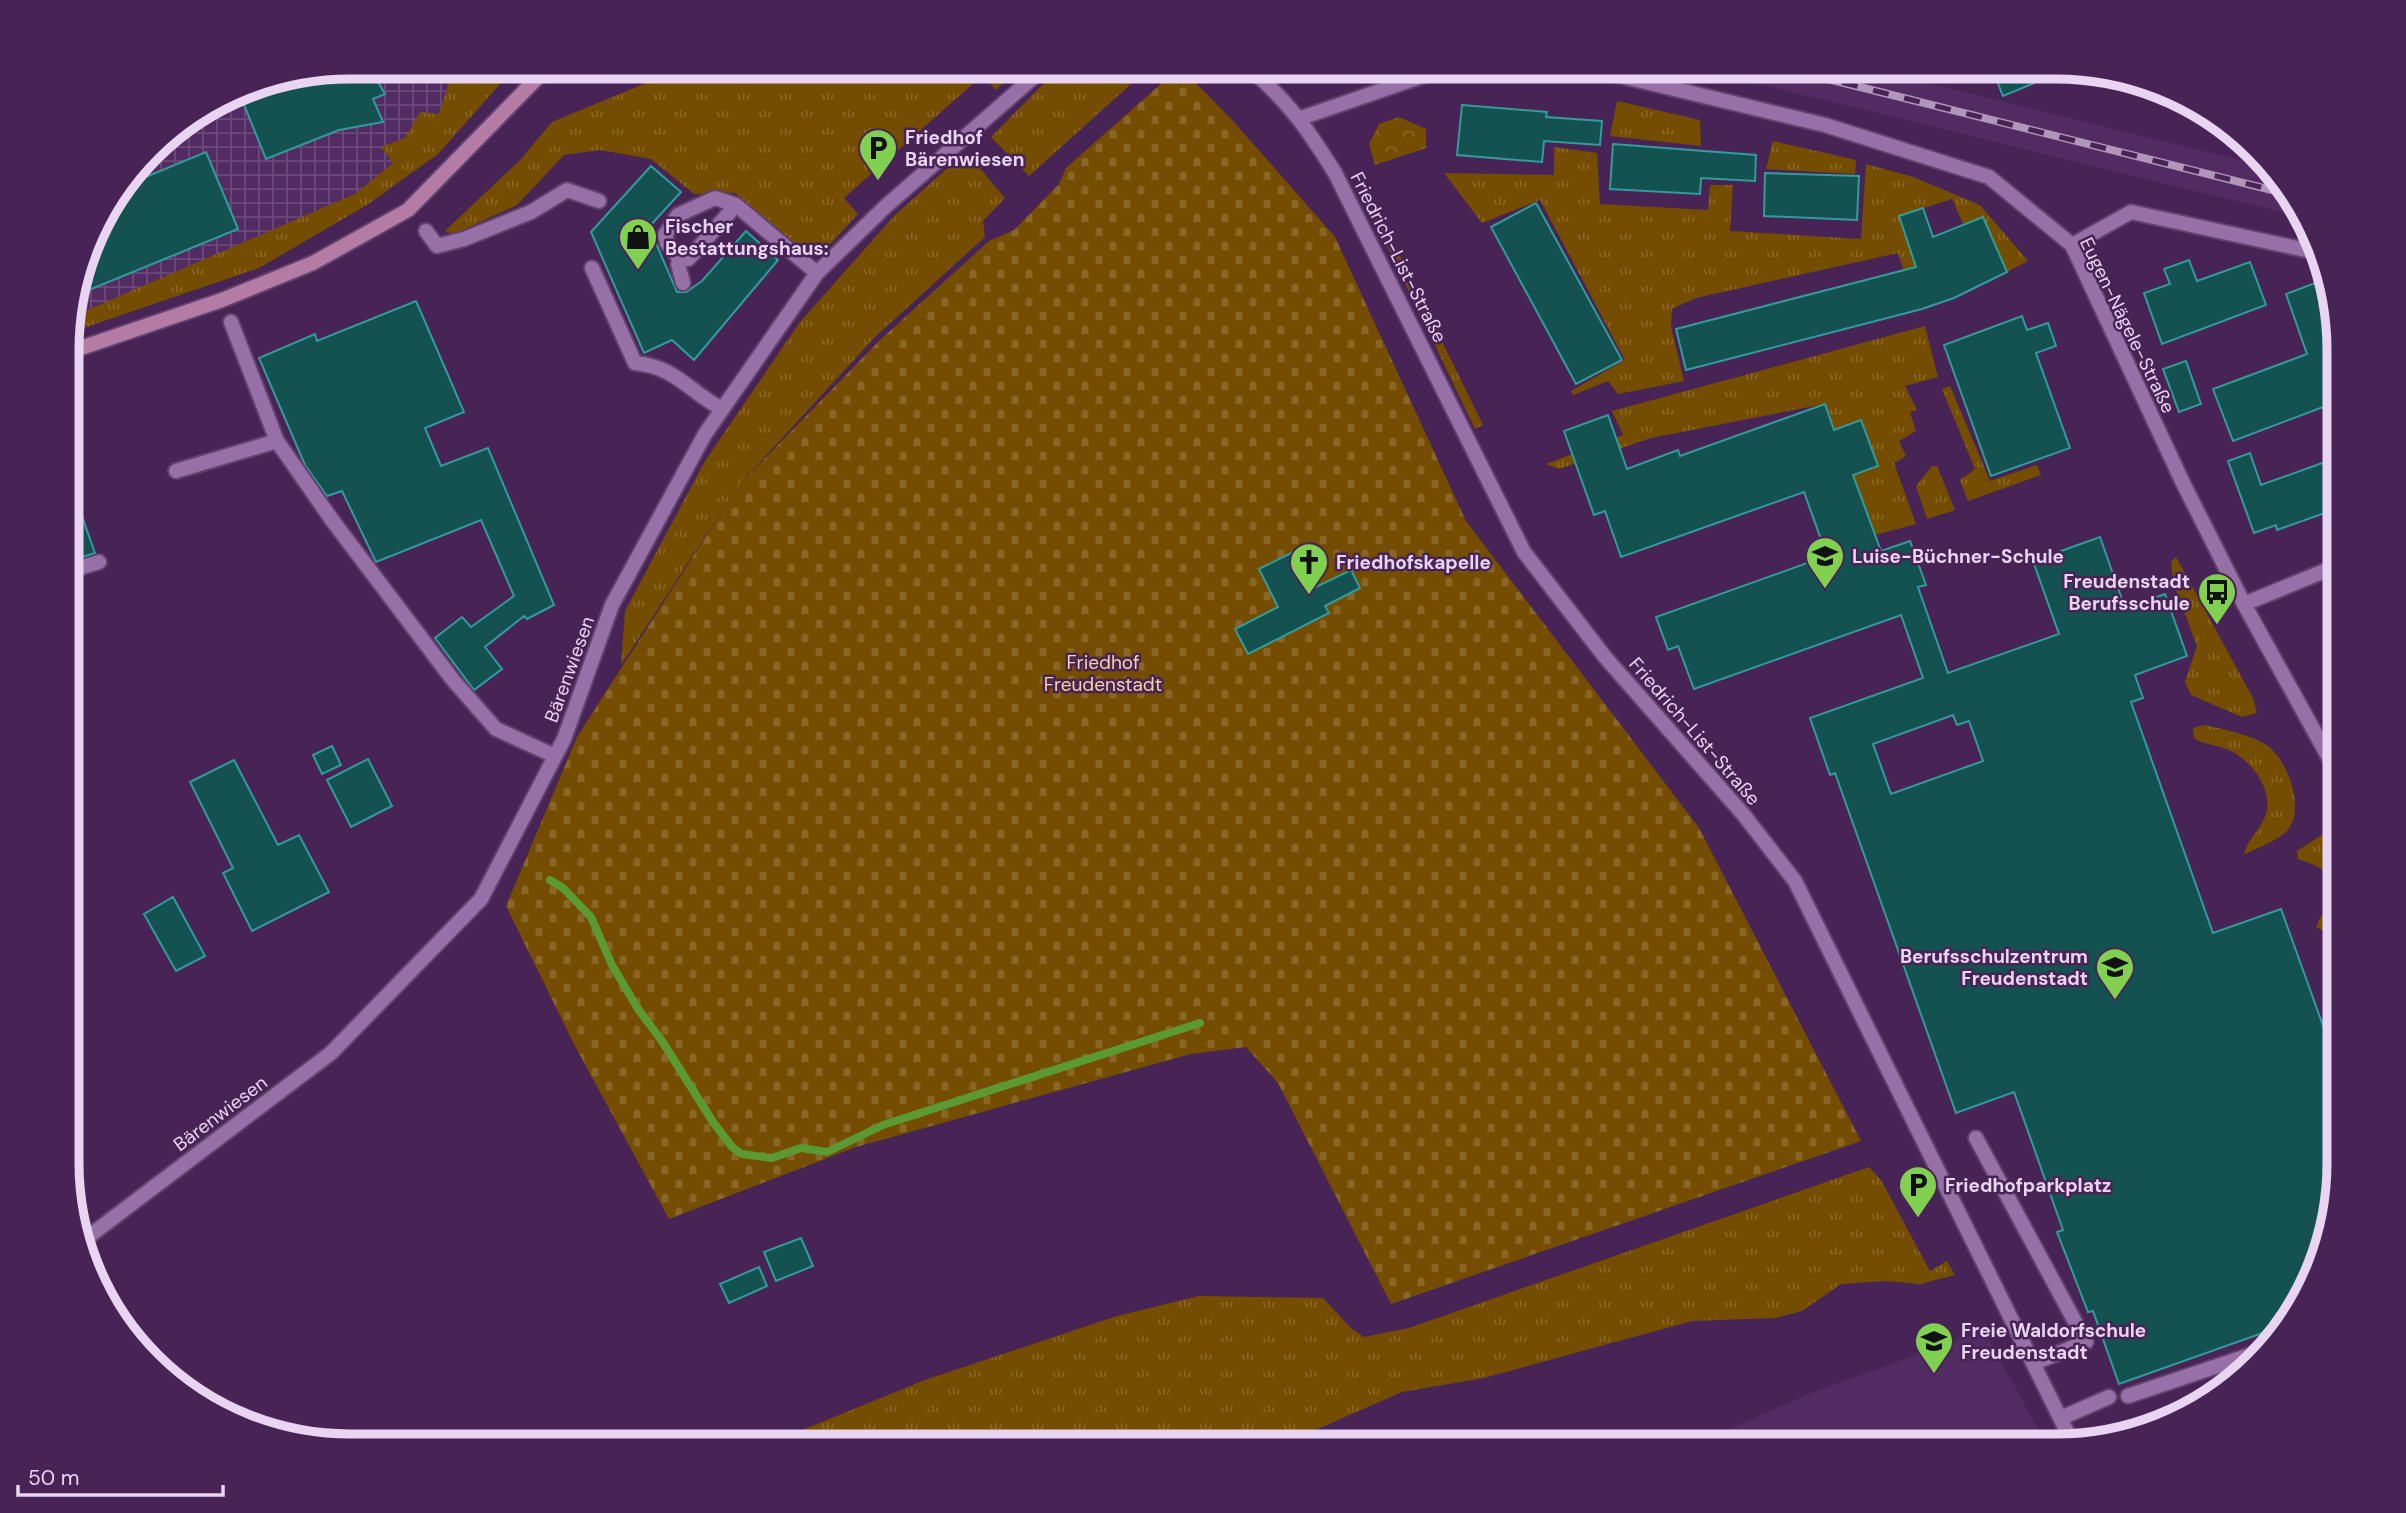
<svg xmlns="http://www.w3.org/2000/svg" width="2406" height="1513" viewBox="0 0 2406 1513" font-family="'DM Sans',sans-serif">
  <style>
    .built { fill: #532b63 }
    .industrial { fill: url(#industrial-grid) }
    .grass { fill: url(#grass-tufts) }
    .cemetery { fill: url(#cemetery-stones) }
    .park { fill: url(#park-crowns) }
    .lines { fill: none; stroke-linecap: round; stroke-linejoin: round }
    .stream { stroke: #5b9a32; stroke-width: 8 }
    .building { fill: #145252; stroke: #349b9b; stroke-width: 2; fill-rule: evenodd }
    .lane-casing { stroke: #61426d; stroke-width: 18 }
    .street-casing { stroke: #61426d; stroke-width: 18 }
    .secondary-casing { stroke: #61426d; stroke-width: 18 }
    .lane { stroke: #9670a7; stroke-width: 14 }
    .street { stroke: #9670a7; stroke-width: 14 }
    .secondary { stroke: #b47ba4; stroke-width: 14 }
    .rail-casing { stroke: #b096bb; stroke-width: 8 }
    .rail { stroke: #472455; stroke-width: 5; stroke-dasharray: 16; stroke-linecap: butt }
    .labels { text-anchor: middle; stroke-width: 5; stroke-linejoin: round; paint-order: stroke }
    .poi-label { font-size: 19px; font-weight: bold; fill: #e9d4f2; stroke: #472455; text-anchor: start }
    .street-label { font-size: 19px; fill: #e9d4f2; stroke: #472455 }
    .park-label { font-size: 19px; fill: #f7d4a5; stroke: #472455 }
    .rim { fill: none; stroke: #e9d4f2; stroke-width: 9 }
  </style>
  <defs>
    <pattern id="industrial-grid" width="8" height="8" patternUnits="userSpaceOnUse" patternTransform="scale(1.75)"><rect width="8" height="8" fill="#532b63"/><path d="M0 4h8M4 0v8" fill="none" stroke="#6c497a"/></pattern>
    <pattern id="grass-tufts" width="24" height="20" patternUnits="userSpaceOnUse" patternTransform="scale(1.75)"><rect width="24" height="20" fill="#754d00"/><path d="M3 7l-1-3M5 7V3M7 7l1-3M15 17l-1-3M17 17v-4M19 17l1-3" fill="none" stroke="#896626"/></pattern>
    <pattern id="cemetery-stones" width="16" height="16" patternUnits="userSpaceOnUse" patternTransform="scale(1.75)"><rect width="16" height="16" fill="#754d00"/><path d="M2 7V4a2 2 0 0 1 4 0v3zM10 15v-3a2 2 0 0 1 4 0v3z" fill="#896626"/></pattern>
    <pattern id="park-crowns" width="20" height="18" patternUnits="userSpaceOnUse" patternTransform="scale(1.75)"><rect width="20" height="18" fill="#754d00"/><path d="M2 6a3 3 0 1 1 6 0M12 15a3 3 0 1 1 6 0" fill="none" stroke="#896626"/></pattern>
  </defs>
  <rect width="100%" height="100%" fill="#472455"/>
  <!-- built -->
  <path class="built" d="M1689,67H1863L2261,165L2302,209L2305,218Z
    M1984,1330L2047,1446H1692L1808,1394Z"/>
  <!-- industrial -->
  <path class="industrial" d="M350,67H475L483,83L358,203L69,319L96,224L163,137L242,88Z"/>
  <!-- grass -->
  <path class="grass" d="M454,67H494L501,83L438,154L367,205L259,268L69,333V318L355,194L393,163L381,147L405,138L420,112L439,114Z
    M792,67H1020L996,90L983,75L844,198L858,214L824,251L815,256L804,251L735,193L694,194L651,159L600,150L564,155L517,205L454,234L445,231L521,159L552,122L668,74Z
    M1060,67H1150L1029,176L991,137Z
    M1617,101L1700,120L1701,146L1610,136Z
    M1773,141L1856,160L1855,174L1766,169Z
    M1554,147L1597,153L1600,204L1708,210L1710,185H1733L1730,231L1861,239L1866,164L1913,177L1980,205L2028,261L2007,272L1983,218L1964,226L1952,199L1899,216L1929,306L1916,310L1898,253L1696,298L1672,309L1671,327L1684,381L1618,394L1608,381L1573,395L1571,391L1625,360L1540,200L1482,223L1444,173L1554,175Z
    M967,159L977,165L1005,198L983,221L985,237L876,336L739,485L621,665L625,611L705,461L800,322L894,216L952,164Z
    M1377,209L1483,425L1475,429L1372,214Z
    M1925,326L1938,377L1905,386L1917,410L1910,412L1916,431L1899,441L1906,456L1894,463L1916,524L1875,535L1853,475L1878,466L1862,421L1834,430L1824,404L1651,438L1559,469L1546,464L1623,435L1612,411Z
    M1950,386L1990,481L2037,465L2041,475L1968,501L1960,480L1975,469L1942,389Z
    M1932,466H1937L1955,510L1927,519L1916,486Z
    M2176,557L2253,698L2257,713L2242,717L2191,695L2185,682L2197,646L2173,582L2171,562Z
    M2206,725C2224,730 2253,735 2268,746C2288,761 2306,810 2287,831C2277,841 2256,848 2244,855C2247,839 2259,832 2265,817C2275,792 2252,760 2229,750C2218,745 2204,745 2194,738L2193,728Z
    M2323,834L2339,837V928L2324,931L2316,927L2322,915L2338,898C2339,875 2318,865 2298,859L2297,851Z
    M1869,1167L1881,1180L1930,1271L1947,1261L1955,1275L1920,1284L1886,1281L1841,1284L1802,1311L1775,1318L1692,1321L1484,1378L1402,1392L1304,1435L1269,1446H795L790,1435L925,1380L1117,1316L1199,1296L1323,1298L1351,1328L1364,1337L1409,1328Z"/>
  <!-- cemetery -->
  <path class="cemetery" d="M1180,67L1233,121L1335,237L1466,521L1699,828L1861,1141L1391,1304L1278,1083L1246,1047L1191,1054L856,1147L669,1219L575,1046L506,906L577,737L739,485L879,341L989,241L1014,230L1059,184L1066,168Z"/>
  <!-- park -->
  <path class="park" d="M1399,117L1426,129V148L1375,165L1369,144L1379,124Z"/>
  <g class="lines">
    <!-- stream -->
    <path class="stream" d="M550,880L563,888L591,917L612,965L638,1009L662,1041L713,1122L732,1147L742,1154L772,1158L801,1148L827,1152L883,1125L1200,1023"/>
  </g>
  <!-- building -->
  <path class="building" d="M350,66H360L364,77L373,73L385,94L373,99L383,122L339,130L266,159L238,90Z
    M1991,66H2057L2070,68L2003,96Z
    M1462,105L1547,112L1546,117L1602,121L1600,145L1544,141L1542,162L1457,155Z
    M1613,144L1756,155L1755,181L1701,178L1700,194L1610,189Z
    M206,152L238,229L74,296L96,224L126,185Z
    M651,166L681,192L649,227L677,292H686L702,281L746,231L778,260L694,360L672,340L644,353L591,232Z
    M1765,173L1859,176L1857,220L1764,216Z
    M1536,203L1622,360L1576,384L1491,227Z
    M1923,208L1933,237L1983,217L2007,272L1954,298L1922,309L1686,370L1676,329L1916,267L1899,216Z
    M2189,260L2197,281L2250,262L2266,305L2162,344L2144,293L2170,284L2164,269Z
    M2323,280L2339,332V401L2233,441L2213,389L2307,354L2286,294Z
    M416,301L464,412L425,428L441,466L488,448L554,605L527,619L524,616L485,647L502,669L474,690L435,638L462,617L471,627L514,596L481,520L376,562L342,491L327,496L305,465L259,358L315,334L317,341Z
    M2022,316L2027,330L2048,323L2056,346L2036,353L2070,448L1991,476L1944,345Z
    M2186,361L2201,404L2179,412L2163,369Z
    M1825,404L1834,430L1861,420L1878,466L1853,475L1881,551L1910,541L1926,585L1918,587L1948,673L2059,634L2033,561L2100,537L2125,608L2165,594L2187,656L2135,675L2143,698L2131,702L2213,933L2281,909L2339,1070V1181L2325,1254L2288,1324L2119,1384L2093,1311L2088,1312L2057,1232L2063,1230L2014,1092L1956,1113L1835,773L1830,775L1810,718L1923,678L1901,615L1694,689L1678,646L1668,650L1656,617L1827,556L1804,492L1621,557L1605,511L1594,515L1564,431L1608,415L1627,469L1678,450L1680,456ZM1953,715L1957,725L1969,721L1983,761L1891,794L1873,744Z
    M2250,453L2261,485L2339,457V508L2277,530L2276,525L2254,533L2228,461Z
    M69,488H72L95,553L69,561Z
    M1295,551L1314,588L1351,570L1360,588L1325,606L1329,613L1248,654L1235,629L1278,607L1259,569Z
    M332,746L341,765L322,774L313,755Z
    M368,759L392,806L351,827L327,780Z
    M234,760L278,845L299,835L329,892L252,931L223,873L233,868L190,782Z
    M173,897L205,956L176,971L144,914Z
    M801,1238L813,1266L776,1281L764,1252Z
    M759,1267L767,1286L729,1303L720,1284Z"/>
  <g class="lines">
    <defs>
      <path id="lane" d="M426,231L437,246L464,239L531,212L567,190L599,201
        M680,259H688L693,254L736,205
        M592,268L635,363C676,367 687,390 722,409
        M683,283L678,264L680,259L667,243L665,235L678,215L715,198L736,205L817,273
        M231,322L277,441L332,520L453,680L496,729L555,756
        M176,471L277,441
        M69,571L99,562
        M2244,604L2339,565
        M1976,1138L2086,1342L2034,1363
        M84,1240L331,1053L481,899L564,739L612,605L705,434L817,273L886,206L1045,67
        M2128,1396L2259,1352
        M2061,1418L2109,1397"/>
      <path id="street" d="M1248,67C1289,102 1307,128 1335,173L1524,552L1605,657L1743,814L1795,881L2074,1446
        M1583,67L1825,125L1989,177L2072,245L2183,483L2244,604L2339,776
        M1301,118L1449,67
        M2072,245L2131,212L2315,252"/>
      <path id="secondary" d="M563,67L580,70L601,67
        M69,352L222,300L313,263L408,210L548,67"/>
    </defs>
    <!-- lane casing -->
    <use href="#lane" class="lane-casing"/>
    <!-- street casing -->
    <use href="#street" class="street-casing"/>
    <!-- secondary casing -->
    <use href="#secondary" class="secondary-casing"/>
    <!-- lane -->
    <use href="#lane" class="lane"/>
    <!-- street -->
    <use href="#street" class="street"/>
    <!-- secondary -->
    <use href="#secondary" class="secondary"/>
    <defs>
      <path id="rail" d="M1780,67L2288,194"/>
    </defs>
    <!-- rail casing -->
    <use href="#rail" class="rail-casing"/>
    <!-- rail -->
    <use href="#rail" class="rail"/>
  </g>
  <!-- icons -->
  <defs>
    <symbol id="parking-pin" viewBox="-11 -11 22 30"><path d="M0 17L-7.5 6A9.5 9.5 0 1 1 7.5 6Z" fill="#81d050" stroke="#472455"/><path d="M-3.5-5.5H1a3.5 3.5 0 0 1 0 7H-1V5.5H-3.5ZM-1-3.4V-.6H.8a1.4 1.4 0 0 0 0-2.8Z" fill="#111"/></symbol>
    <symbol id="shop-pin" viewBox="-11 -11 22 30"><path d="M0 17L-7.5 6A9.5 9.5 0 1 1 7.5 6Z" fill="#81d050" stroke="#472455"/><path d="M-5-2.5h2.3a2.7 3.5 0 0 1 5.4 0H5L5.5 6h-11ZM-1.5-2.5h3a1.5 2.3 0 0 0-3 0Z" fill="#111"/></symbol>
    <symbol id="school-pin" viewBox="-11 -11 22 30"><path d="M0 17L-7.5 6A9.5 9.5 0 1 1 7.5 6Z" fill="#81d050" stroke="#472455"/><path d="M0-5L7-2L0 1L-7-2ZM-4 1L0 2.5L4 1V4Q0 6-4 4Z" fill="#111"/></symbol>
    <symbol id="church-pin" viewBox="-11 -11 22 30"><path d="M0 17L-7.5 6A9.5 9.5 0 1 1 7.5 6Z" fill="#81d050" stroke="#472455"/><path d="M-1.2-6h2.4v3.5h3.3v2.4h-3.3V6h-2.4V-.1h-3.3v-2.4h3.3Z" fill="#111"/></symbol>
    <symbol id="bus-pin" viewBox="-11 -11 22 30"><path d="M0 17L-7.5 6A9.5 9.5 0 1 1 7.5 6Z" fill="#81d050" stroke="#472455"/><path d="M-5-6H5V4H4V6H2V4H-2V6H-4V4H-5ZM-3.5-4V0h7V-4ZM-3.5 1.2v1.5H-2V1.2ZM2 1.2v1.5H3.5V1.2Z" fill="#111"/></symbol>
  </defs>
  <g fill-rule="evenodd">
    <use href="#parking-pin" x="856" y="126" width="44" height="60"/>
    <use href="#shop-pin" x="616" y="215" width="44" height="60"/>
    <use href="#school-pin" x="1803" y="534" width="44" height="60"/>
    <use href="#church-pin" x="1287" y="540" width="44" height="60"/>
    <use href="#bus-pin" x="2195" y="570" width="44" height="60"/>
    <use href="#school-pin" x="2093" y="945" width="44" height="60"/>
    <use href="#parking-pin" x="1896" y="1163" width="44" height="60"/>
    <use href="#school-pin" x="1912" y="1319" width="44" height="60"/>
  </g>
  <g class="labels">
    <!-- poi labels -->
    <g class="poi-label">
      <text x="905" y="144">Friedhof<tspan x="905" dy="22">Bärenwiesen</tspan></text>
      <text x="665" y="233">Fischer<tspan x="665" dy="22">Bestattungshaus:</tspan></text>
      <text x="1852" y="563">Luise-Büchner-Schule</text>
      <text x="1336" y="569">Friedhofskapelle</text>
      <text x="2190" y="588" text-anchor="end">Freudenstadt<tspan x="2190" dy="22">Berufsschule</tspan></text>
      <text x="2088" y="963" text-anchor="end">Berufsschulzentrum<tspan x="2088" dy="22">Freudenstadt</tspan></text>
      <text x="1945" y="1192">Friedhofparkplatz</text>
      <text x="1961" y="1337">Freie Waldorfschule<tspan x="1961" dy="22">Freudenstadt</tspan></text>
    </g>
    <!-- street labels -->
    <g class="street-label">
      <text transform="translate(1399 257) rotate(63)" y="7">Friedrich-List-Straße</text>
      <text transform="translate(2128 325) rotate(64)" y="7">Eugen-Nägele-Straße</text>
      <text transform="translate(569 669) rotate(-70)" y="7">Bärenwiesen</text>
      <text transform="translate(1695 731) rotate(49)" y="7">Friedrich-List-Straße</text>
      <text transform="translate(220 1113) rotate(-37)" y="7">Bärenwiesen</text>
    </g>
    <!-- park labels -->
    <g class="park-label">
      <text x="1103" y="669">Friedhof<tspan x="1103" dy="22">Freudenstadt</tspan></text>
    </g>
  </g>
  <!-- crop -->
  <path d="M0 0H2406V1513H0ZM350 79H2056A271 271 0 0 1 2327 350V1163A271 271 0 0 1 2056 1434H350A271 271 0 0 1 79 1163V350A271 271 0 0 1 350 79Z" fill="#472455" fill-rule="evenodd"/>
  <path class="rim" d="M350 79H2056A271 271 0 0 1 2327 350V1163A271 271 0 0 1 2056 1434H350A271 271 0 0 1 79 1163V350A271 271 0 0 1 350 79Z"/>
  <!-- scale -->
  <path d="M18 1485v10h205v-10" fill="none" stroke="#e9d4f2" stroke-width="3.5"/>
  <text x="28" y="1485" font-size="21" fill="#e9d4f2" stroke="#472455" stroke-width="5" paint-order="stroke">50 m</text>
</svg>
